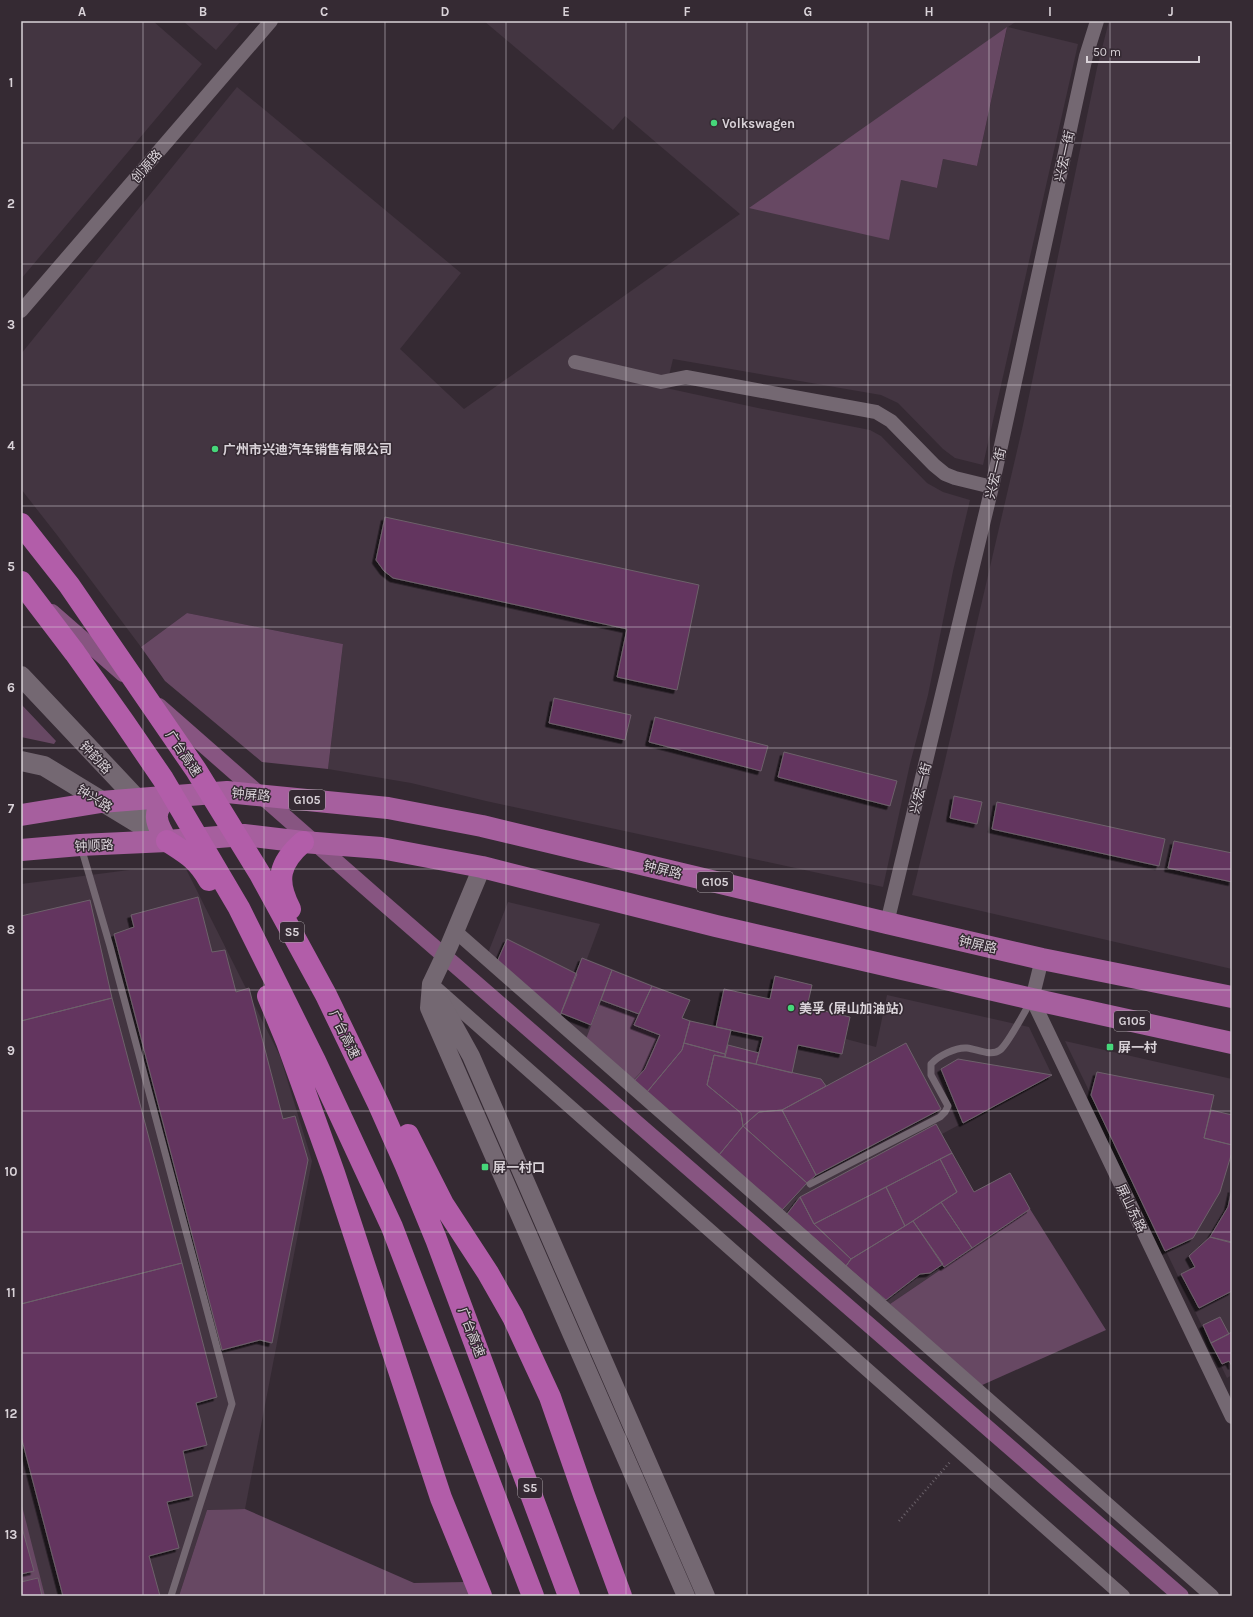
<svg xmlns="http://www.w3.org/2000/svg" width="1253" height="1617" viewBox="0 0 1253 1617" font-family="Karla,'Noto Sans SC',sans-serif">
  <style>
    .built { fill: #433541; fill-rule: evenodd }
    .green { fill: #674863 }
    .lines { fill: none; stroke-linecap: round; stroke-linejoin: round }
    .canal { stroke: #875581; stroke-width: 16 }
    .building { fill: #64345e; stroke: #6d616b; filter: url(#shadow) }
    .path { stroke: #6b626a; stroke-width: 2.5; stroke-dasharray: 1 3; stroke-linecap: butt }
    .service { stroke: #746872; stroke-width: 7 }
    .minor { stroke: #746872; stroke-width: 14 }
    .tertiary { stroke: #746872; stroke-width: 18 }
    .secondary { stroke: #746872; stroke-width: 20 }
    .trunk { stroke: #a65f9e; stroke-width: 22 }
    .motorway { stroke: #b25da9; stroke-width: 22 }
    .grid { fill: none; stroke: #d9d2d8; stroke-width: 1; stroke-opacity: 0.55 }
    .poi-dot { fill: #46d77a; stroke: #352a33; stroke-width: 1.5 }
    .labels { text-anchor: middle; stroke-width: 3; stroke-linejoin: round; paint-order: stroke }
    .shield { fill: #352a33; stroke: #a8a0a6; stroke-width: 1 }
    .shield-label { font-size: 12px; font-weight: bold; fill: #d9d2d8 }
    .poi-label { font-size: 13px; font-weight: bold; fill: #d9d2d8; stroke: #352a33; text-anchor: start }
    .street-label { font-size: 13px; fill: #d9d2d8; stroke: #352a33 }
    .neatline { fill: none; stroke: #d9d2d8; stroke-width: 1.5 }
    .grid-label { font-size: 13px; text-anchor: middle; font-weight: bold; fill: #d9d2d8 }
  </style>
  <defs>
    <filter id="shadow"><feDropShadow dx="-3.5" dy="3.5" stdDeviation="0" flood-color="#0009"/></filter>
  </defs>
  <rect width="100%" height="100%" fill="#352a33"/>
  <!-- built -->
  <path class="built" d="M21,21H153L202,64L21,279Z
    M183,21H241L216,50Z
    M484,21H1017L1008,27L1078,44L983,465L955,458L943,449L898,403L881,395L673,359L666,388L758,408L870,430L881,436L927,483L943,492L970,500L953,571L928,695L910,764L883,887L486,801L411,783L328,769L343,644L187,613L141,647L57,535L21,489V354L237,87L461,273L400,349L464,409L740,214L625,116L613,130ZM1007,28L977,166L943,159L937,188L901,180Z
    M1109,21H1232V969L912,895L943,769L1023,425L1097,68Z
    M186,869L280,1056L312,1161L245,1509L207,1510L179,1596H21V884L129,870Z
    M508,902L600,924L587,959L690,1000L682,1018L716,1027L842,1054L846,1039L876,1047L887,995L1029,1027L1052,1075L942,1134L974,1192L1010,1173L1030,1209L890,1304L488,953Z
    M1065,1041L1232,1079V1375L1227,1378Z"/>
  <!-- green -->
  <path class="green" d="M1007,27L977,166L943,159L937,188L901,180L889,240L749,208Z
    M187,613L343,644L328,769L262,762L165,681L141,647Z
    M21,704L56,741L54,744L21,737Z
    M601,1000L639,1014L635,1025L660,1035L645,1069L634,1081L586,1039Z
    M1030,1209L1106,1330L980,1386L890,1304Z
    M21,1502L45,1596H21Z
    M245,1509L414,1583L465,1582L470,1596H179L207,1510Z"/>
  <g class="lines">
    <!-- canal -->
    <path class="canal" d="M52,612L123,674
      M159,706L380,900L1181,1596"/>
  </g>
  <!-- building -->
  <path class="building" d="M385,517L699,585L677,690L617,677L627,629L393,578L384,571L376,560Z
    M554,698L631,715L625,740L549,723Z
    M655,717L768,746L761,771L649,742Z
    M784,752L897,781L890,806L778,777Z
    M954,796L982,802L977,824L950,818Z
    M997,802L1165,839L1159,866L992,829Z
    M1174,841L1232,853V882L1168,868Z
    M198,897L212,952L225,950L236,992L249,988L283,1119L295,1116L308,1160L272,1343L260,1340L222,1350L114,934L134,927L131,915Z
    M90,900L112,998L21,1021V916Z
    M507,939L577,974L560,1016L497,962Z
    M582,958L612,970L591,1025L561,1013Z
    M612,970L652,986L639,1014L601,1000Z
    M775,976L812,985L807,1007L850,1017L842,1054L798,1045L792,1073L756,1064L763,1037L716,1027L724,989L770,999Z
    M652,986L690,1000L682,1018L690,1021L682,1050L647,1092L634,1081L645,1069L660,1035L634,1025Z
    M112,998L182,1263L21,1304V1021Z
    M690,1021L731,1030L725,1054L684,1043Z
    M684,1043L725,1054V1057L714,1055L707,1085L741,1113L743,1126L719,1155L647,1092L682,1050Z
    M906,1043L941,1109L816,1175L782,1110Z
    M728,1045L759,1053L756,1064L725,1057Z
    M714,1055L821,1079L826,1086L782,1110L759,1112L743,1126L741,1113L707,1085Z
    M958,1059L1052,1075L963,1123L941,1069Z
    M1097,1072L1214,1095L1204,1138L1232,1145V1152L1220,1192L1193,1238L1165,1251L1091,1095Z
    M782,1110L816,1175L807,1183L743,1126L759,1112Z
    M1211,1110L1232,1115V1145L1204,1138Z
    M936,1124L952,1153L814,1224L800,1197Z
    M743,1126L807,1183L782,1210L719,1155Z
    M952,1153L974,1192L1010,1173L1030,1209L972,1248L941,1202L957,1192L940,1159Z
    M940,1159L957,1192L905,1226L886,1187Z
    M886,1187L905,1226L851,1259L814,1224Z
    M1232,1189V1243L1210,1237L1228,1207Z
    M800,1197L814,1224L851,1259L846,1266L787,1214Z
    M941,1202L972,1248L944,1267L913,1221Z
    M913,1221L943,1264L930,1273L920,1274L886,1300L846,1266L851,1259Z
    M1210,1237L1232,1242V1291L1199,1308L1181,1274L1195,1267L1189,1256Z
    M182,1263L217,1397L196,1403L207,1445L183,1451L193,1496L167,1502L179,1548L149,1556L160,1596H63L21,1436V1304Z
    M1220,1317L1229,1334L1211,1343L1203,1325Z
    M1232,1332V1366L1229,1361L1222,1364L1211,1343Z
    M21,1524L34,1571L21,1574Z
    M38,1578L42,1596H21V1582Z"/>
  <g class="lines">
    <!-- path -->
    <path class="path" d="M899,1521L950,1462"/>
    <!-- service -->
    <path class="service" d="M81,847L110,946L232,1404L171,1596
      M810,1184L940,1117L945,1112L948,1106L931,1075V1064C938,1056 956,1047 967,1048C977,1049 991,1057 1000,1050C1008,1044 1025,1011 1031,1001"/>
    <!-- minor -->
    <path class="minor" d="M21,311L271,21
      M575,362L661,382L686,377L876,412L891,421L934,465L945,474L955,478L992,487
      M887,923L992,487L1086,56L1097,21
      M455,931L1212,1596
      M1042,959L1032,999L1232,1417
      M437,989L1123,1596"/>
    <!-- tertiary -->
    <path class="tertiary" d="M482,867L449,946L431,984L429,1008L686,1596
      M431,984L471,1056L706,1596"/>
    <!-- secondary -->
    <path class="secondary" d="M21,676L136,798L162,834
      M21,761L44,766L159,836"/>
    <!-- trunk -->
    <path class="trunk" d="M21,815L101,802L227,792L388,808L482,826L887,923L1042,959L1232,997
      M167,841C156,823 150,811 170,796
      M21,850L80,845L167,841L244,835L303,842L381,848L482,867L716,926L1032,999L1232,1043"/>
    <!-- motorway -->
    <path class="motorway" d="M21,524L69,585L196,770L260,874L326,995L379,1105L406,1166L436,1239L569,1596
      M21,582L75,653L124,722L163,779L239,908L315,1061L392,1227L533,1596
      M167,841C187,854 197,859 209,880
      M290,909C275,880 279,863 303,842
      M268,996L287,1042L334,1173L441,1498L481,1596
      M408,1135L443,1204L488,1273L513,1317L550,1397L584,1495L621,1596"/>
  </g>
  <!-- grid -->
  <path class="grid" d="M143,21V1596M264,21V1596M385,21V1596M506,21V1596M626,21V1596M747,21V1596M868,21V1596M989,21V1596M1110,21V1596M21,143H1232M21,264H1232M21,385H1232M21,506H1232M21,627H1232M21,748H1232M21,869H1232M21,990H1232M21,1111H1232M21,1232H1232M21,1353H1232M21,1474H1232"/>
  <!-- markers -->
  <g class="poi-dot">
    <circle cx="714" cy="123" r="4"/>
    <circle cx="215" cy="449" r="4"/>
    <circle cx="791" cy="1008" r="4"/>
    <rect x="1106" y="1043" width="8" height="8" rx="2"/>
    <rect x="481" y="1163" width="8" height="8" rx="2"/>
  </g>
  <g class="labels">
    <!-- shield labels -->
    <g class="shield">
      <rect x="289" y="790" width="36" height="20" rx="3"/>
      <rect x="697" y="872" width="36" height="20" rx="3"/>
      <rect x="280" y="922" width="24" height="20" rx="3"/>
      <rect x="1114" y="1011" width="36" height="20" rx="3"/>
      <rect x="518" y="1478" width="24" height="20" rx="3"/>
    </g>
    <g class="shield-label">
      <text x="307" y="804">G105</text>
      <text x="715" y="886">G105</text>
      <text x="292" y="936">S5</text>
      <text x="1132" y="1025">G105</text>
      <text x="530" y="1492">S5</text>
    </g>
    <!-- poi labels -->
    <g class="poi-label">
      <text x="722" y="128">Volkswagen</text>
      <text x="223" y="454">广州市兴迪汽车销售有限公司</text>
      <text x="799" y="1013">美孚 (屏山加油站)</text>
      <text x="1118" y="1052">屏一村</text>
      <text x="493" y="1172">屏一村口</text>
    </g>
    <!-- street labels -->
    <g class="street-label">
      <text transform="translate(1064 156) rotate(-78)" y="5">兴宏一街</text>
      <text transform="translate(146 166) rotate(-49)" y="5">创源路</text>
      <text transform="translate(995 473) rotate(-77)" y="5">兴宏一街</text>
      <text transform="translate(184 753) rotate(56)" y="5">广台高速</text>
      <text transform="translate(96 757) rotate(47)" y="5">钟韵路</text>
      <text transform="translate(920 788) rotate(-76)" y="5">兴宏一街</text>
      <text transform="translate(251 794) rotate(5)" y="5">钟屏路</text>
      <text transform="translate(95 798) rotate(32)" y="5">钟兴路</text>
      <text transform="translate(94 845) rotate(-3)" y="5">钟顺路</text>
      <text transform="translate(663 869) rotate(14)" y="5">钟屏路</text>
      <text transform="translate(978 944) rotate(13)" y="5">钟屏路</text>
      <text transform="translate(345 1034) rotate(64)" y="5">广台高速</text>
      <text transform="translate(1132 1208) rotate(64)" y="5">屏山东路</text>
      <text transform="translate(472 1332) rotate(69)" y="5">广台高速</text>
    </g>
  </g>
  <!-- border -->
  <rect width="1253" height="1617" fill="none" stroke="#352a33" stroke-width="44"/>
  <!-- scale -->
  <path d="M1087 56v6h112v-6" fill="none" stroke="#d9d2d8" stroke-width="2"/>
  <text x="1093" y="56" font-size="12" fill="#d9d2d8" stroke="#352a33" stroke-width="3" paint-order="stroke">50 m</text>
  <rect x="22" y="22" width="1209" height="1573" class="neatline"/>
  <g class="grid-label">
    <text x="82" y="16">A</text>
    <text x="203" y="16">B</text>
    <text x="324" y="16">C</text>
    <text x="445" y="16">D</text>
    <text x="566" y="16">E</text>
    <text x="687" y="16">F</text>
    <text x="808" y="16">G</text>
    <text x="929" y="16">H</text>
    <text x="1050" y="16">I</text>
    <text x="1171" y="16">J</text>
    <text x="11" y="87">1</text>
    <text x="11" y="208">2</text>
    <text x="11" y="329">3</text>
    <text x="11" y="450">4</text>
    <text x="11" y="571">5</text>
    <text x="11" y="692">6</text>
    <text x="11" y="813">7</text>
    <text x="11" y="934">8</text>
    <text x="11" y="1055">9</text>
    <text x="11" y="1176">10</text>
    <text x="11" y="1297">11</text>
    <text x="11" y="1418">12</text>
    <text x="11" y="1539">13</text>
  </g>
</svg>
